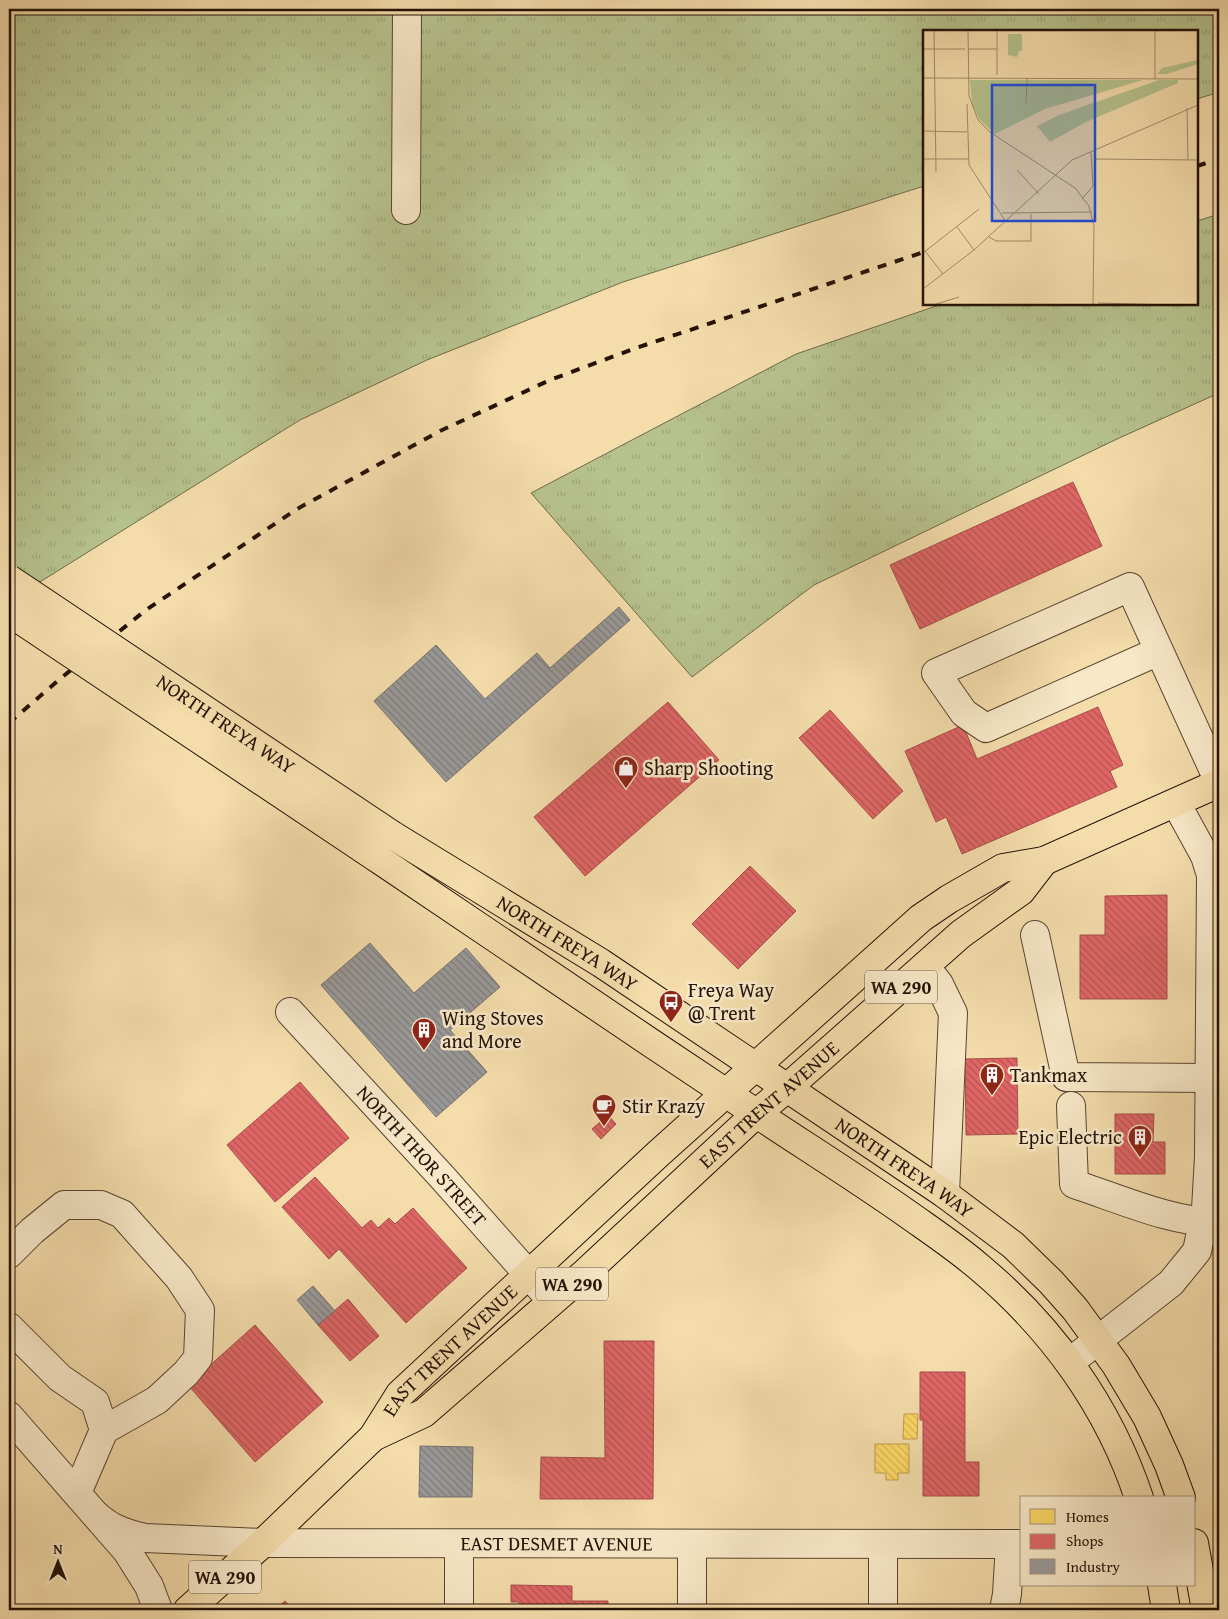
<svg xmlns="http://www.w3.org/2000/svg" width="1228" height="1619" viewBox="0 0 1228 1619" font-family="'Gentium Book Plus',serif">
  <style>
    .grass { fill: url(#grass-tufts); stroke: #6d6a4a }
    .homes { fill: url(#homes-back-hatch); stroke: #bd9d4a }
    .shops { fill: url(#shops-back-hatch); stroke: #a84d4a }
    .industry { fill: url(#industry-back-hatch); stroke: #76706d }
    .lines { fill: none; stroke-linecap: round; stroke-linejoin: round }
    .minor-casing { stroke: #584430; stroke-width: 30 }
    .major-casing { stroke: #241207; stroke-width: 30 }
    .minor { stroke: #f8e8c8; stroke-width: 28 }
    .major { stroke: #f4dcab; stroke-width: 28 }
    .rail { stroke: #241207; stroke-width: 4; stroke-dasharray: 9 9; stroke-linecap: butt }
    .major-bridge-casing { stroke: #241207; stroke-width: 30; stroke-linecap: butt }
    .major-bridge { stroke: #f4dcab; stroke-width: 28 }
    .labels { text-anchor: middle; stroke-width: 5; stroke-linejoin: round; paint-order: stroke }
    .shield { fill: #f8e8c8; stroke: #645241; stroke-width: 1 }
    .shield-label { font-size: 19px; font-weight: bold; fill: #241207 }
    .street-label { font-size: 20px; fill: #241207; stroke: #f8e8c8 }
    .poi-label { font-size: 20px; fill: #241207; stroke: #f8e8c8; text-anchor: start }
    .inset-road { fill: none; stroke: #a18b69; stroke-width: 1 }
    .view { fill: #1d4ed8; fill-opacity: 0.15; stroke: #1d4ed8; stroke-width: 2.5 }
    .inset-edge { fill: none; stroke: #241207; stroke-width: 2.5 }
  </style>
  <defs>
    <pattern id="grass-tufts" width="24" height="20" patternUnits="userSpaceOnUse" patternTransform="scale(1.25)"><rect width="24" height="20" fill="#b6c28d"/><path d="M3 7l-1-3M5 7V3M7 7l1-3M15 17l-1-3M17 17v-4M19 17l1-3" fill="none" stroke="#9ca678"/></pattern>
    <pattern id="homes-back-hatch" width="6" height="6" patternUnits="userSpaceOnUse" patternTransform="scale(1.25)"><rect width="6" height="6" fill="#ffd966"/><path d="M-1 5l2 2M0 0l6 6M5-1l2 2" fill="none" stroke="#dab957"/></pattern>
    <pattern id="shops-back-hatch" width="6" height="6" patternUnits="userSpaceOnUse" patternTransform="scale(1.25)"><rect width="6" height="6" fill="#e06666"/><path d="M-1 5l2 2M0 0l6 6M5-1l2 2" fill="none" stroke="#b55352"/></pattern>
    <pattern id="industry-back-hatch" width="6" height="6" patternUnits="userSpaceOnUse" patternTransform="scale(1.25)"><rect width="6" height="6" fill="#999"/><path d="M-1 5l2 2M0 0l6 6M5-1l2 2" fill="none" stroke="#7d7b7b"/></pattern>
  </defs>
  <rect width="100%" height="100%" fill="#f4dcab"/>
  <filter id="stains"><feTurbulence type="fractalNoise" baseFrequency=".004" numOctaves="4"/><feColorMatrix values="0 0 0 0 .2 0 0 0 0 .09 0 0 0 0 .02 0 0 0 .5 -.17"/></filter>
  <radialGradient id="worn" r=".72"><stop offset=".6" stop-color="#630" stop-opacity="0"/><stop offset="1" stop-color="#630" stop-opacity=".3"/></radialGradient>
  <!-- grass -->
  <path class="grass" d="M9,9H1219V92L1197,99V31H924V186L623,282L427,360L300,420L35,585L9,566Z
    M1219,214V393L1117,439L814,585L692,677L531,493L796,354L942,304H1197V221Z"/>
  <!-- homes -->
  <path class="homes" d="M904,1414H918L917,1439H903Z
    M875,1444H909V1473H898V1480H886V1473H875Z"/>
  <!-- shops -->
  <path class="shops" d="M1073,482L1102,546L920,629L890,565Z
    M668,702L719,760L585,876L534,817Z
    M1098,707L1123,765L1110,771L1117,787L962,854L946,817L936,822L905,751L963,725L977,759Z
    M830,710L903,791L873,819L799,738Z
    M750,866L796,911L738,969L692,924Z
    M1167,895V999H1080V935H1105V896Z
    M1017,1058L1018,1134L966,1135L965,1059Z
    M300,1082L349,1138L275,1202L227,1145Z
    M1115,1114H1154L1153,1142H1165V1174H1115Z
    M608,1115L616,1124L601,1139L592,1129Z
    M315,1177L362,1228L371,1220L378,1228L389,1218L395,1224L413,1208L467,1268L406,1323L339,1249L329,1259L282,1207Z
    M348,1299L379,1336L350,1361L318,1325Z
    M255,1325L323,1402L255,1462L188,1385Z
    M604,1341H654L653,1499H540L541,1457L605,1458Z
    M920,1372H965V1462H979V1496H923V1420H920Z
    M511,1585L572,1586V1601H608V1610H519V1602H511Z
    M285,1601L294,1610H275Z"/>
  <!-- industry -->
  <path class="industry" d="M619,607L630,620L446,782L374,701L436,645L485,699L537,653L550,668Z
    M370,943L414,993L466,948L500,987L450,1030L487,1072L436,1117L321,985Z
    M313,1286L335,1311L318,1325L297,1300Z
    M420,1446L473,1447L472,1497H419Z"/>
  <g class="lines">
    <defs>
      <g id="minor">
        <path d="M406,210L407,9"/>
        <path d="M1159,651L986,728L964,713L936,673L1130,587L1219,782"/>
        <path d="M1035,935L1066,1077L1210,1078"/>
        <path d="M925,966L939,984L953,1013L945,1194"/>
        <path id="s1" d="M290,1012L443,1178L552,1301"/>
        <path d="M1071,1106L1074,1184C1120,1199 1171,1222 1219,1223"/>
        <path d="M9,1254L32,1231L64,1205H101L122,1214L179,1278L200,1310L198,1358L186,1373L157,1400L104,1430L77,1493"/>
        <path d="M9,1327L60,1378L95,1402L104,1430"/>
        <path d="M1070,1362L1171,1283L1197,1251L1206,1209L1209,1157L1211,875L1205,856L1176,803"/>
        <path d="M9,1416L127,1551L149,1586L158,1610"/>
        <path id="s2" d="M97,1516C112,1529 126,1534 145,1538L263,1543L1022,1544"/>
        <path d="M883,1544V1610"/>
        <path d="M459,1610V1544"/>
        <path d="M692,1610V1544"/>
        <path d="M1004,1610L1007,1594L1010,1544"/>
      </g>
      <g id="major">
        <path id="s3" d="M392,835L601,963L945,1194L1013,1245L1051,1282L1075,1309L1116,1365L1147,1417L1169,1465L1181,1498"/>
        <path d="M377,858C492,935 607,1014 723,1091C784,1133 848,1172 909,1215C933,1232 957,1248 979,1267C1052,1328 1109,1407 1139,1498"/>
        <path id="s4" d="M373,1437L424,1413L585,1273L757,1113L787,1088L961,934L1021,891L1044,861"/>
        <path d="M1194,1543L1206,1610"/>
        <path d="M1162,1585L1166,1610"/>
        <path id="s5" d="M188,1610L263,1543L373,1437L400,1394L658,1154L921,918L949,899L1003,868L1044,861L1219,783"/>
      </g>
    </defs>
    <!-- minor casing -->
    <use href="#minor" class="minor-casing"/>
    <!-- major casing -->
    <use href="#major" class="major-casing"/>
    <!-- minor -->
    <use href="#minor" class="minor"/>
    <!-- major -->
    <use href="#major" class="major"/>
    <!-- rail -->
    <path class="rail" d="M1197,166L1219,159
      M9,723L61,678L146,610L297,509L440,431L550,380L636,348L924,252"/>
    <defs>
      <g id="major-bridge">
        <path id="s6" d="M9,579L392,835"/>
        <path d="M9,612L377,858"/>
      </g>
    </defs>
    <!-- major-bridge casing -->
    <use href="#major-bridge" class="major-bridge-casing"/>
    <!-- major-bridge -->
    <use href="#major-bridge" class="major-bridge"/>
  </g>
  <!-- icons -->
  <defs>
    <symbol id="shop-pin" viewBox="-11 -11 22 30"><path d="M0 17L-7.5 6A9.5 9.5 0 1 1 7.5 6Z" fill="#8f2418" stroke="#f8e8c8"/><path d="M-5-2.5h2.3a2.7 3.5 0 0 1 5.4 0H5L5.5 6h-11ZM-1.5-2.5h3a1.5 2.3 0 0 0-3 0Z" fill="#fff"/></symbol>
    <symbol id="bus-pin" viewBox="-11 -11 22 30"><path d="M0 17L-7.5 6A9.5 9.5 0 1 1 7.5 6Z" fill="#8f2418" stroke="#f8e8c8"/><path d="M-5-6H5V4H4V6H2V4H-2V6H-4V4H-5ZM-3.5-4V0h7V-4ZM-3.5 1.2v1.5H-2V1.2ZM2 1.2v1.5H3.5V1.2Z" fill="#fff"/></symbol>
    <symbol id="building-pin" viewBox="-11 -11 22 30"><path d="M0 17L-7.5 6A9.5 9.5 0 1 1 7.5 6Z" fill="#8f2418" stroke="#f8e8c8"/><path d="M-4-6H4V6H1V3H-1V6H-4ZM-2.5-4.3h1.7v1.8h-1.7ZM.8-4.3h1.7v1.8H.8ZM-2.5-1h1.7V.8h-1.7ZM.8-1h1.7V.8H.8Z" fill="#fff"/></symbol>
    <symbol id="cafe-pin" viewBox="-11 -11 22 30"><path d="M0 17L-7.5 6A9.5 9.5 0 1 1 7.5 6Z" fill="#8f2418" stroke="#f8e8c8"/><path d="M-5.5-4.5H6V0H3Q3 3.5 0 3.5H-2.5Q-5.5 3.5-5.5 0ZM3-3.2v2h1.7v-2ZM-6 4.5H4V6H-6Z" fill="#fff"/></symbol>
  </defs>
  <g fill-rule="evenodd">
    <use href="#shop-pin" x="612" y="754" width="28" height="38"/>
    <use href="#bus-pin" x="657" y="988" width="28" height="38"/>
    <use href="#building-pin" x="410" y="1016" width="28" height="38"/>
    <use href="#building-pin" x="978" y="1061" width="28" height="38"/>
    <use href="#cafe-pin" x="590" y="1092" width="28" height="38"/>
    <use href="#building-pin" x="1126" y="1123" width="28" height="38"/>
  </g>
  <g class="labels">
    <!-- shield labels -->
    <g class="shield">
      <rect x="865" y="970.5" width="72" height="33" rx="4"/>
      <rect x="536" y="1267.5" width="72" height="33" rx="4"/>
      <rect x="189" y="1560.5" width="72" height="33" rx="4"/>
    </g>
    <g class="shield-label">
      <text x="901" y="994">WA 290</text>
      <text x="572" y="1291">WA 290</text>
      <text x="225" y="1584">WA 290</text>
    </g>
    <!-- street labels -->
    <g class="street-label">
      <text dy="7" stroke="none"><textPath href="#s6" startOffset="261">NORTH FREYA WAY</textPath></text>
      <text dy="7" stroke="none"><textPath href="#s3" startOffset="206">NORTH FREYA WAY</textPath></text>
      <text dy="7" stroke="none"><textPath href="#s4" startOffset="519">EAST TRENT AVENUE</textPath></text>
      <text dy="7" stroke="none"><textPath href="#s1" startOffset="195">NORTH THOR STREET</textPath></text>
      <text dy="7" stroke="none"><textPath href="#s3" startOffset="611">NORTH FREYA WAY</textPath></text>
      <text dy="7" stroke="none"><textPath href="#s5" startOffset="370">EAST TRENT AVENUE</textPath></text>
      <text dy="7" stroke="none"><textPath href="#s2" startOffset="465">EAST DESMET AVENUE</textPath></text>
    </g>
    <!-- poi labels -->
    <g class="poi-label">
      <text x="644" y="775">Sharp Shooting</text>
      <text x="688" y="997">Freya Way<tspan x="688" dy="23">@ Trent</tspan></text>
      <text x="442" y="1025">Wing Stoves<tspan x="442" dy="23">and More</tspan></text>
      <text x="1010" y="1082">Tankmax</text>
      <text x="622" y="1113">Stir Krazy</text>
      <text x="1122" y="1144" text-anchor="end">Epic Electric</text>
    </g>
  </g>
  <!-- overview -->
  <g transform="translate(923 30)">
    <rect width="275" height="275" fill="#f4dcab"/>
    <path d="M85,4H99V21H96L94,27L85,25ZM275,30V34L244,44H234L239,38ZM47,50H220L122,79L72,104L56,89L49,74ZM236,50H255V53L163,92L127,112L114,96L136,85Z" fill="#b6c28d"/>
    <path class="inset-road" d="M11,0L13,142M45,0L46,66L55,90L67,102L152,158L166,176L171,196L170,275M232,0V49M0,19H42M45,19H74M74,45V0M0,48L275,49M103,73L104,49M44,74L46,135L83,192M264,78L265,130M0,101L44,102M0,129H45M171,129L275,130M94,140L116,164M159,169L170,156L168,122M79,183L169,182M34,197L51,220M66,207L73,211H108V184M2,221L20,244M0,223L56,179M0,259L51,220L149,130L275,75M175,273L248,275M10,275L36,267"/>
    <path class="view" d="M69,55H172V191H69Z"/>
    <rect width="275" height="275" class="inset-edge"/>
  </g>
  <!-- margin -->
  <rect width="1228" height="1619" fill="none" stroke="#f4dcab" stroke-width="30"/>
  <rect x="10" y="10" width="1208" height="1599" fill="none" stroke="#241207" stroke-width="2.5"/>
  <rect x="15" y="15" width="1198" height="1589" fill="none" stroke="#241207"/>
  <!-- legend -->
  <rect x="1020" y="1496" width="175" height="90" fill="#f8e8c8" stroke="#a3927b"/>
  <rect x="1030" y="1509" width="25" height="15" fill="#ffd966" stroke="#a3927b"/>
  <text x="1066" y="1522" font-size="15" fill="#241207">Homes</text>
  <rect x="1030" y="1534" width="25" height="15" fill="#e06666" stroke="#a3927b"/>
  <text x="1066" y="1546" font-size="15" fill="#241207">Shops</text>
  <rect x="1030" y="1559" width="25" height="15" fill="#999999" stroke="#a3927b"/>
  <text x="1066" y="1572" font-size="15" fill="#241207">Industry</text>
  <!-- north arrow -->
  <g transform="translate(58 1562)" stroke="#f8e8c8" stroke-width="4" paint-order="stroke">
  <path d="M0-4L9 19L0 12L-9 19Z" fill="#241207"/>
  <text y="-8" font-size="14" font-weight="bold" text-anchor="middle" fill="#241207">N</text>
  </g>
  <rect width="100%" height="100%" filter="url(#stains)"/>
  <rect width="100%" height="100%" fill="url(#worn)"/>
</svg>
